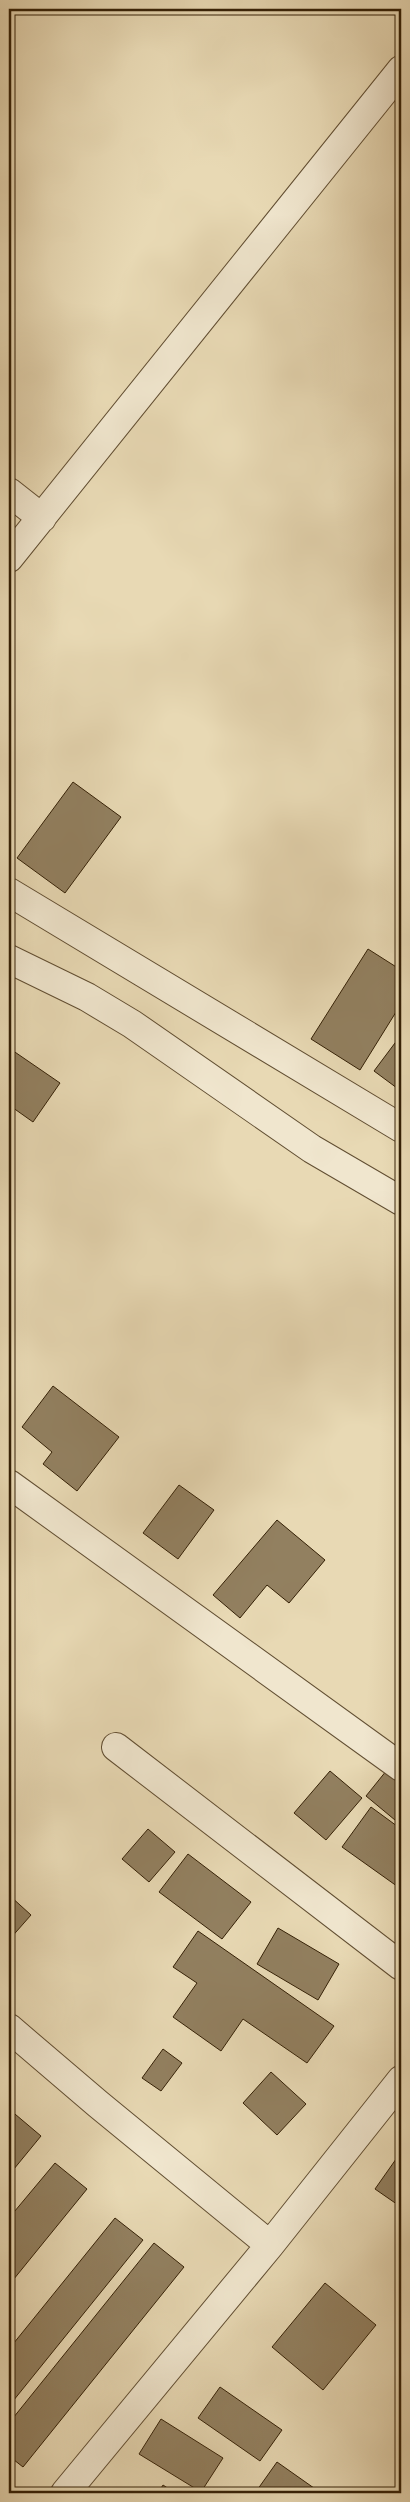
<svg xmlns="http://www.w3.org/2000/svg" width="410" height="2502" viewBox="0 0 410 2502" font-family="'IM FELL DW Pica',serif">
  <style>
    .building { fill: #928060; stroke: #342006 }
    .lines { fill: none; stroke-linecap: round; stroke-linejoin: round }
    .minor-casing { stroke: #614e32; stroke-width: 30 }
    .minor { stroke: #f0e6ce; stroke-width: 28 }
  </style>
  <rect width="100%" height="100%" fill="#e8d9b4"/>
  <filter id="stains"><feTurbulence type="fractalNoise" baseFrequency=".004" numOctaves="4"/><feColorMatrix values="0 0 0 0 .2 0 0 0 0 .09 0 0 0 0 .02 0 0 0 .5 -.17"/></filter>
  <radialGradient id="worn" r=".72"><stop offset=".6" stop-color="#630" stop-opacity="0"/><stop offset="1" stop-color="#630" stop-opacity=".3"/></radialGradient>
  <!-- building -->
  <path class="building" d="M73,782L121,817L65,893L17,858Z
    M368,949L401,970V1004L360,1070L311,1039Z
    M401,1035V1091L374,1071Z
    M9,1048L60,1083L33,1122L9,1105Z
    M53,1386L119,1437L77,1491L43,1464L52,1452L22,1427Z
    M179,1485L214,1510L178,1559L143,1533Z
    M277,1520L325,1560L289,1603L267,1585L240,1618L213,1595Z
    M391,1765L401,1773V1825L366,1796Z
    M330,1771L362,1798L326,1840L294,1813Z
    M371,1807L401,1829V1889L342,1847Z
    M148,1829L175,1852L149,1882L122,1859Z
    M188,1854L251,1902L222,1939L159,1892Z
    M9,1895L31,1915L9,1940Z
    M278,1928L339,1964L318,2000L257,1964Z
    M198,1931L334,2026L307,2063L243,2019L221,2051L173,2017L197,1983L173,1967Z
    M163,2049L182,2063L161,2091L142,2078Z
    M271,2072L306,2104L277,2135L243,2103Z
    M9,2109L41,2136L9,2175Z
    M401,2152V2207L375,2189Z
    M55,2163L87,2189L9,2285V2218Z
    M115,2218L143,2240L9,2406V2349Z
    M154,2243L184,2267L23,2467L9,2456V2423Z
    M325,2283L376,2325L323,2390L272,2347Z
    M220,2387L282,2430L260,2461L198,2418Z
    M161,2419L223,2458L201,2492L139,2454Z
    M277,2462L321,2493H255Z
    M163,2485L175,2493H158Z"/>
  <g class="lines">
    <defs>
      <path id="minor" d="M9,492L42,518
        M9,558L401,70
        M9,892L401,1128
        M9,959L87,997L132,1024L312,1149L401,1201
        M9,1484L401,1767
        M116,1747L401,1966
        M9,2028L98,2104L270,2245
        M65,2493L270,2245L401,2080"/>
    </defs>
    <!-- minor casing -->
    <use href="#minor" class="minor-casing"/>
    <!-- minor -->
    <use href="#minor" class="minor"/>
  </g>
  <!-- margin -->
  <rect width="410" height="2502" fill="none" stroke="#e8d9b4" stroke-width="30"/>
  <rect x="10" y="10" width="390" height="2482" fill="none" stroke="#342006" stroke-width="2.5"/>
  <rect x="15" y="15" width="380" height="2472" fill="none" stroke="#342006"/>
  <rect width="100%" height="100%" filter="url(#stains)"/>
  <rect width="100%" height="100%" fill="url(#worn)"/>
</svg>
